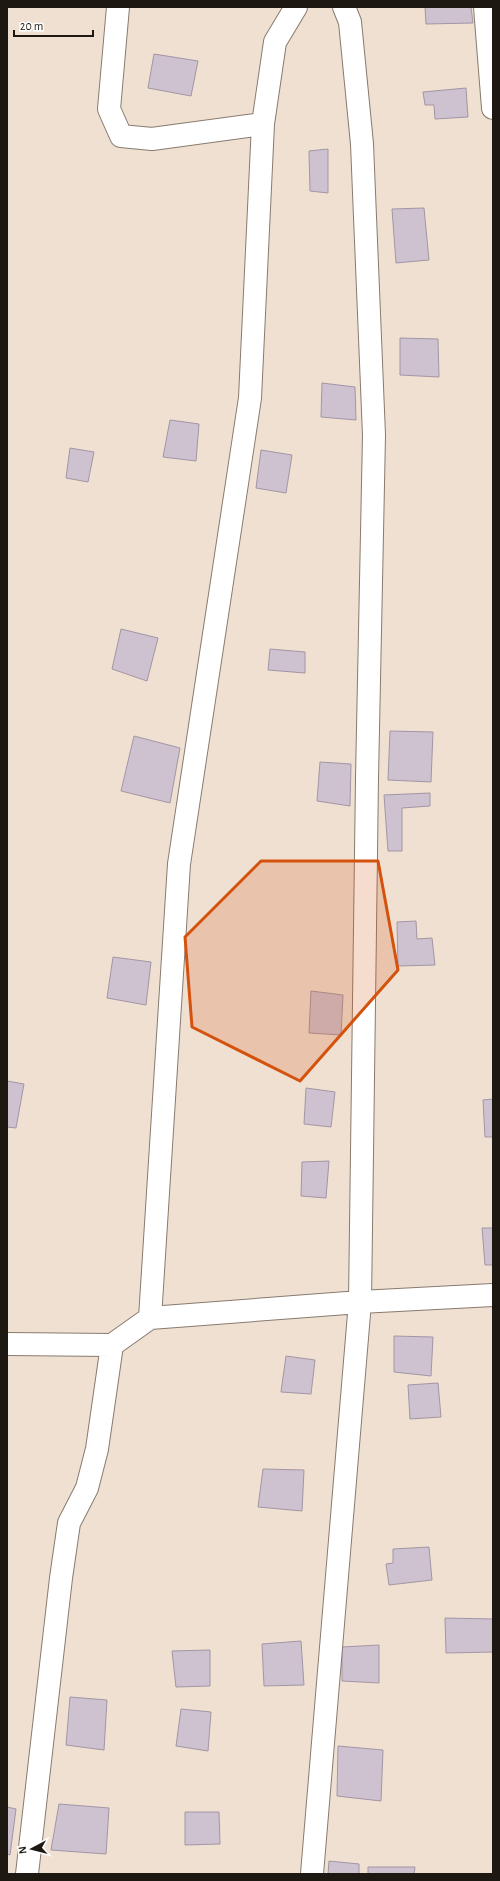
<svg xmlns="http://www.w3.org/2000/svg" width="500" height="1881" viewBox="0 0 500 1881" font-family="'Alegreya Sans',sans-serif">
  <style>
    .building { fill: #cec1d0; stroke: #a396a4 }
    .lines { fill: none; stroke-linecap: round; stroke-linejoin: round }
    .minor-casing { stroke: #887b6e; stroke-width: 24 }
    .minor { stroke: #fff; stroke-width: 22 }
    .marked { fill: #d4520d; fill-opacity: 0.2; stroke: #d4520d; stroke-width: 3; stroke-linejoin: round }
  </style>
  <rect width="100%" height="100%" fill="#efe0d2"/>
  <!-- building -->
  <path class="building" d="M425,7H471L473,23L426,24Z
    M154,54L198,61L191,96L148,88Z
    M466,88L468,117L435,119L434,105H425L423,92Z
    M328,149V193L310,191L309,151Z
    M424,208L429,260L396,263L392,209Z
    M400,338L438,339L439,377L400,375Z
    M322,383L355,387L356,420L321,417Z
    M170,420L199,424L196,461L163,457Z
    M70,448L94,452L88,482L66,478Z
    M261,450L292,455L286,493L256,488Z
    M121,629L158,638L147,681L112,669Z
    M270,649L305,652V673L268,670Z
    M390,731L433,732L431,782L388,780Z
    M134,736L180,748L170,803L121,791Z
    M320,762L351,764L350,806L317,801Z
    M430,793V806L402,808V851H388L384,795Z
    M416,921L417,939L432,938L435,965L398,966L397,922Z
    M113,957L151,962L146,1005L107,998Z
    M311,991L343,995L341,1035L309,1033Z
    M7,1081L24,1084L16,1128L7,1127Z
    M306,1088L335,1092L331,1127L304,1124Z
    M493,1099V1137H485L483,1100Z
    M329,1161L326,1198L301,1196L302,1162Z
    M482,1228H493V1265H485Z
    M394,1336L433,1337L431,1376L394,1372Z
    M286,1356L315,1360L311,1394L281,1392Z
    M438,1383L441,1417L410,1419L408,1385Z
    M263,1469L304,1470L302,1511L258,1507Z
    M429,1547L432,1580L389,1585L386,1564L393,1563V1549Z
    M445,1618L493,1619V1652L446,1653Z
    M301,1641L304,1685L264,1686L262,1644Z
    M379,1645V1683L342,1681V1647Z
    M210,1650V1686L176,1687L172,1651Z
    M70,1697L107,1700L104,1750L66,1745Z
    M181,1709L211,1712L208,1751L176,1746Z
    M338,1746L383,1750L381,1801L337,1796Z
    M59,1804L109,1808L106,1854L51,1850Z
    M7,1807L16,1809L10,1855L7,1854Z
    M185,1812H219L220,1844L185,1845Z
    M329,1861L359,1864V1874H328Z
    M368,1867H415L414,1874H368Z"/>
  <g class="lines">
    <defs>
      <path id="minor" d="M118,7L109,109L121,136L152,139L263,124
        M485,7L493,108
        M150,1318L179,864L250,398L263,124L275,42L296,7
        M7,1344L112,1345L150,1318L360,1302L493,1295
        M27,1874L61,1578L69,1523L87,1488L97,1449L112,1345
        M312,1874L360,1302L367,778L374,435L362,144L350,22L344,7"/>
    </defs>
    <!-- minor casing -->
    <use href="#minor" class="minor-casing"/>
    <!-- minor -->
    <use href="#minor" class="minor"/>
  </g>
  <!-- marked area -->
  <path class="marked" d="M261,861H378L398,970L300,1081L192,1027L185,937Z"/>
  <!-- border -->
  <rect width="500" height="1881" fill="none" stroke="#1e1813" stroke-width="16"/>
  <!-- north arrow -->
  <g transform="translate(32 1849) rotate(263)" stroke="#ffffff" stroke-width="3" paint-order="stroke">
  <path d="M0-3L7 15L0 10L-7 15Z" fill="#1e1813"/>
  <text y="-6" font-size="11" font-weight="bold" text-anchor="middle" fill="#1e1813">N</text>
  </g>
  <!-- scale -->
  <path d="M14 30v6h79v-6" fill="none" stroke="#1e1813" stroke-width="2"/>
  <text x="20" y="30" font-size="12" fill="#1e1813" stroke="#ffffff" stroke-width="3" paint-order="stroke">20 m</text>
</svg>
